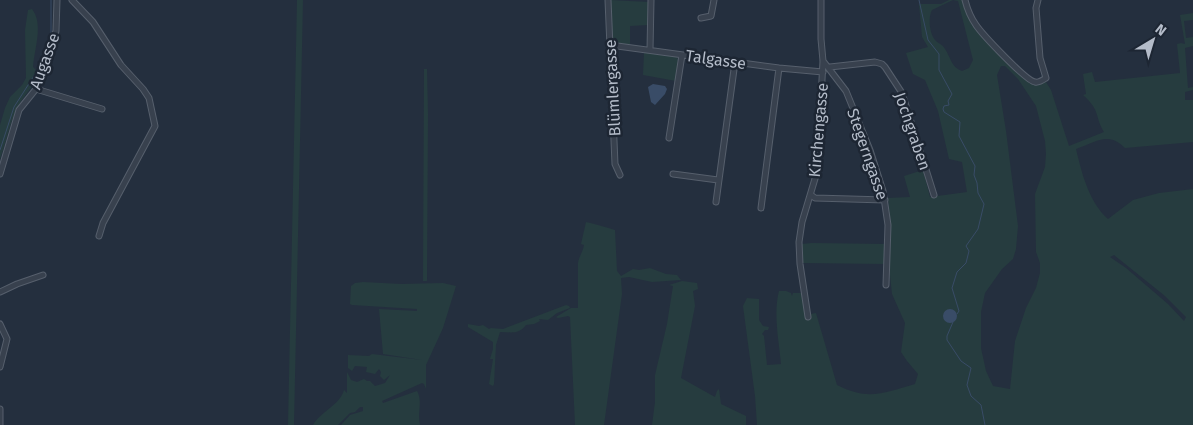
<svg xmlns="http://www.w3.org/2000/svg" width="1193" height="425" viewBox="0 0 1193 425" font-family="'Fira Sans',sans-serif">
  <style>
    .green { fill: #263c3f; fill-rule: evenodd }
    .water { fill: #394c67 }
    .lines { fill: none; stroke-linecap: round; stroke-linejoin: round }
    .stream { stroke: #394c67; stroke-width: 1 }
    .minor-casing { stroke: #565f6c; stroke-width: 7 }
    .minor { stroke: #38414e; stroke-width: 5 }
    .labels { text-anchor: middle; stroke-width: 5; stroke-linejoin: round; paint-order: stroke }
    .street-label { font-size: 16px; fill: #b4bcc9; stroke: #1d2633 }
  </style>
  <rect width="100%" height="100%" fill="#242f3e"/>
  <!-- green -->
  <path class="green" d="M297,0H303L294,425H288Z
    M610,0L649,2L648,25L630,26V45L616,43L612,40Z
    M949,0H963L972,22L1028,81L1038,83L1046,82L1051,90L1069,146L1104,132C1094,115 1101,111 1083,95L1086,94L1083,74L1092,72L1095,82L1180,73L1177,44L1181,43L1185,44L1180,15L1193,13V20L1184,21L1186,38L1193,37V46L1185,48L1188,88L1193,87V90L1185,92V100H1193V142L1125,148C1108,131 1096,142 1076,149C1082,174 1089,202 1108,219L1133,200L1159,193L1193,189V425H757L755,396L743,306L747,298L759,299V320L763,326L769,327L768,330H765L762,334L764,336L767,365L781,364C779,341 773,314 779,291H786L791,293L792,296L793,293H802L805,315L816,313L837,385C868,401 884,393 915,384L918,374L907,361L901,352L905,323L892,294L889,266L891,232L888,198L910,197L904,176L923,170L930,197L967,192L962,162L949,159L938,111L925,80L913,74L906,53L928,47L922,37L919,4H941ZM953,0L958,1L973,60L969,68L962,71C951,67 951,58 945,49C942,44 939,44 936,41C929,34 928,17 932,10ZM1001,66H1005L1018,79L1036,106L1045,141L1046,154L1045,167L1035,194L1036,252L1040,263V273L1036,288L1026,308L1015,341L1010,389L993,386L986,371L981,348V312L985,293L1002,269L1013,259L1016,249L1018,226L1006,131L997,75ZM1114,255L1165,296L1186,317L1184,321L1168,304L1126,268L1110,257Z
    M32,9C44,24 34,50 33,67L38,72C35,85 27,92 20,103C10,120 7,140 0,159V125L5,108L10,97L22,85L26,78L25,30L28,10Z
    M644,52L677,57L678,60L676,81L643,75Z
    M424,69H427L428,114L427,281H423Z
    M586,222C596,224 605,227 615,230L617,271L621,276L633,269L639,270L650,268L666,274L677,275L681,280L652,282L629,277L621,278L622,294L604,425H575L570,317L568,316L558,318L556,317L571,308H578V263C579,256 583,252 584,245L581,244Z
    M812,243L886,244L884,264L802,263V244Z
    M682,281L697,283L698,289L693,291L695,306L681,378L715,397L717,391L719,389L721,404L746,416V425H652L655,402V375L667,324L673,286L669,285Z
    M363,282L401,284L443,283L456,286L443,328L426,365V389L424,384L422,383L382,401L383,403L417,391C423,401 417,413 420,425H341L350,415L363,411V407H360L355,412L350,413L338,425H313C320,412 340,405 344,390L347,393V372L351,380L357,382L364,379L367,381H370L375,386L385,383L390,375L384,380L380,376L381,372L379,369L375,374L366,372L367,367L355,366L352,371L348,368V355L369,356L372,354L422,360L383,354L379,309L417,311V309L352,305L350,304L351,286L355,283Z
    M566,305L569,306L570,308L557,313L548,320L539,319L540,321L534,324L526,325C519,335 510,332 500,332L496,345L494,384L493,386L489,384L493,359H490L493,349V342L468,327V324L479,326L483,325L489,329L491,328L503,329Z"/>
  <!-- water -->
  <path class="water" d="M653,84L665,86L667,89L665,94L655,105L651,102L648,87Z
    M943 316a7 7 0 1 1 14 0a7 7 0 1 1-14 0Z"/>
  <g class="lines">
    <!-- stream -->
    <path class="stream" d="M919,0L928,40L939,54V70L952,94L948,101L949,105L944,106L943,109L944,112L960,122L959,136L975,166L974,175L977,183L978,193L984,204L978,229L966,246L969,251L966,263L957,272L952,288L959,311L957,314
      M0,150L14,107L39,68L51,36V0
      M953,322L947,336V340L961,361L971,368L967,385L971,396L981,405L985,425"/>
    <defs>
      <path id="minor" d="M72,0L93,22L121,65L143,89L149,98L155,126L103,223L99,236
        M608,0L615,164L620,175
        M965,0C967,8 971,18 976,25C982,34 1026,81 1035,82C1039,83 1043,80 1046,78L1040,58L1036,8L1038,0
        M701,18L711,16L714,0
        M610,45L779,68L823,72
        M650,50L651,0
        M823,61L846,91L870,150L883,191L888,225L886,285
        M830,67L875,62L882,64L885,67L902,93L934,195
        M36,89L102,109
        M669,138L682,55
        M0,174L19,110L36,89L56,31L57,0
        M673,174L718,180
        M811,195L815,198L885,200
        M716,202L735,62
        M761,208L779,68
        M0,292L17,284L43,275
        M808,317L800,264L799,242L802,222L817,172L823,61L821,39V0
        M0,324L7,339L0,367
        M0,409V425"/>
    </defs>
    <!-- minor casing -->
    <use href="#minor" class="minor-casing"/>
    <!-- minor -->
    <use href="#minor" class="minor"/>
  </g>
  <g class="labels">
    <!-- street labels -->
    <g class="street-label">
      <text transform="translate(716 59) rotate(8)" y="6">Talgasse</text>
      <text transform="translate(44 61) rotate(-70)" y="6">Augasse</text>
      <text transform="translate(612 88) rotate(-93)" y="6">Blümlergasse</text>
      <text transform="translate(818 130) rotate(-85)" y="6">Kirchengasse</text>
      <text transform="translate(913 131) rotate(71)" y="6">Jochgraben</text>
      <text transform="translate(868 154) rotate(71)" y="6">Stegerngasse</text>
    </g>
  </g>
  <!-- north arrow -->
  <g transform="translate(1153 40) rotate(38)" stroke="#1d2633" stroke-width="4" paint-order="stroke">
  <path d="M0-4L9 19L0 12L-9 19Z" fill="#b4bcc9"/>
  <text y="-8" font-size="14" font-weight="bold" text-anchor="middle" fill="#b4bcc9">N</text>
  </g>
</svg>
